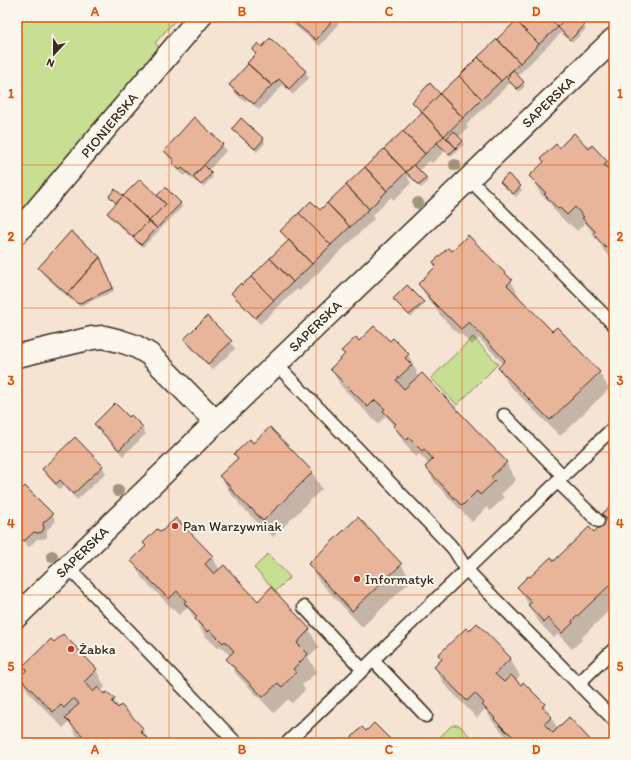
<svg xmlns="http://www.w3.org/2000/svg" width="631" height="760" viewBox="0 0 631 760" font-family="Itim,sans-serif">
  <style>
    .green { fill: #c8de93; stroke: #828458 }
    .shadow { fill: #0003 }
    .building { fill: #e8b59a; stroke: #3b2a1e }
    .lines { fill: none; stroke-linecap: round; stroke-linejoin: round }
    .service-casing { stroke: #3b2a1e; stroke-width: 15 }
    .minor-casing { stroke: #3b2a1e; stroke-width: 25 }
    .service { stroke: #fbf7ec; stroke-width: 12 }
    .minor { stroke: #fbf7ec; stroke-width: 22 }
    .tree { fill: #a2967f }
    .grid { fill: none; stroke: #df570d; stroke-width: 1; stroke-opacity: 0.55 }
    .poi-dot { fill: #c8321e; stroke: #fbf7ec; stroke-width: 1.5 }
    .labels { text-anchor: middle; stroke-width: 4; stroke-linejoin: round; paint-order: stroke }
    .street-label { font-size: 14px; fill: #3b2a1e; stroke: #fbf7ec }
    .poi-label { font-size: 14px; fill: #3b2a1e; stroke: #fbf7ec; text-anchor: start }
    .neatline { fill: none; stroke: #df570d; stroke-width: 1.5 }
    .grid-label { font-size: 13px; text-anchor: middle; font-weight: bold; fill: #df570d }
  </style>
  <rect width="100%" height="100%" fill="#f5e3d3"/>
  <filter id="ink" filterUnits="userSpaceOnUse"><feTurbulence type="fractalNoise" baseFrequency=".025" numOctaves="2"/><feDisplacementMap in="SourceGraphic" scale="8" xChannelSelector="R" yChannelSelector="G"/><feConvolveMatrix kernelMatrix="1 2 1 2 8 2 1 2 1" color-interpolation-filters="sRGB"/></filter>
  <g filter="url(#ink)">
    <!-- green -->
    <path class="green" d="M17,17H178L155,43L165,54L17,221Z
      M473,337L498,364L457,405L431,378Z
      M268,554L290,577L276,591L254,568Z
      M454,725H457L460,726L476,743H434L450,727Z"/>
    <!-- shadow -->
    <path class="shadow" d="M292,17H344L320,46L294,25L290,18Z
      M522,17H581L582,19L579,21L586,29L573,42L565,34L564,36L561,33L517,76L525,86L519,92L510,83L466,125L468,128L459,137L464,144L451,157L445,151L432,163L429,161L419,171L428,182L421,188L412,178H411L407,176L411,183L394,200L391,197L373,215L370,212L374,219L299,291L297,289L260,324L236,299L232,293L242,287L288,242L282,231L320,212L422,113L413,102L440,96Z
      M262,48L305,71L309,78L293,95L283,85L259,110L247,99L245,102L234,92L230,85L256,55L253,50Z
      M241,120L264,140L265,143L257,152L235,132L233,129Z
      M222,144L226,151L208,171L213,177L203,187L198,182L197,183L186,174L184,176L177,169L173,163L174,162L169,158L165,151Z
      M559,149L589,150L607,162L614,174V261L604,251L597,238L585,223L577,231L570,224L569,225L555,211L550,203L540,193L531,176L544,163L542,159Z
      M502,182L520,187L522,190L516,197L503,185Z
      M165,189L181,204L182,207L143,247L138,242L137,243L112,219L108,213L117,204L110,196L115,190L123,198L157,197Z
      M452,252L511,281L520,298V299L552,332L599,372L609,389L560,436L509,385L499,368L503,364L479,338L472,345L460,333L458,334L439,314L436,308L429,301L419,284Z
      M103,265L114,291L80,306L72,299L71,300L43,274L39,268Z
      M394,299L423,302L424,305L411,317L396,302Z
      M185,339L231,342L235,349L212,370L189,346Z
      M359,342L390,343L408,355L417,372L416,373L418,378L422,374L506,463L516,480L501,494L504,498L490,511L487,507L472,522L436,484L426,467L429,464L419,454L416,457L404,443L397,431L386,416L378,424L341,386L331,369L345,356L343,351Z
      M129,418L142,428L146,434L123,456L99,430L95,424Z
      M253,444L312,472L322,489L273,537L261,524L260,525L240,505L237,500L230,493L221,476L238,459L236,454Z
      M102,466L106,473L77,500L64,486L60,490L47,476L43,469Z
      M17,495L52,514L56,521L47,530V537L46,538L42,539H37L29,547L17,535Z
      M614,504V606L581,638L582,640L572,649L558,634L554,638L539,622L518,587L594,533L607,520L604,514Z
      M176,519L212,557L220,570L258,602L271,589L309,630L319,647L308,657L317,672L302,685L305,690L292,703L288,699L274,713L237,675L227,659L230,656L221,646L218,648L205,636L190,611L187,608L179,615L142,578L133,561L147,547L144,543L161,534Z
      M309,564H401L411,581L362,627L319,581Z
      M477,624L510,659L520,676L515,681L521,686L523,684L544,705L558,729L592,743H512L493,722L485,709L477,718L444,684L435,667L442,660L439,655L469,633Z
      M24,666L96,670L105,687L101,691L104,696L107,693L114,700L119,708L142,728L150,743H84L76,735L69,722L63,728L30,694L20,678L27,671Z"/>
    <!-- building -->
    <path class="building" d="M290,17H335L316,40L289,18Z
      M520,17H548L558,27L539,44L516,21Z
      M548,17H568L558,27Z
      M568,17H577L585,25L570,40L558,27Z
      M516,21L539,44L520,63L497,39Z
      M270,38L306,71L289,89L279,79L272,86L247,63L256,54L252,50L258,43L262,47Z
      M497,39L520,63L501,81L478,57Z
      M478,57L501,81L482,99L459,76Z
      M248,64L272,85L254,104L242,94L241,96L229,85Z
      M513,70L524,82L517,89L507,79L510,75L509,74Z
      M459,76L482,99L463,118L440,94Z
      M430,83L440,94L422,112L412,102Z
      M440,94L463,118L444,136L422,112Z
      M422,112L444,136L425,154L403,131Z
      M194,117L223,144L193,177L182,168L180,170L172,163L174,160L164,151Z
      M241,118L264,139L255,149L232,129Z
      M403,131L425,154L406,172L384,149Z
      M454,131L463,141L456,148L447,138Z
      M574,133L589,149L592,145L608,162L604,165L610,171L611,170L614,173V251L609,245L606,248L593,234L595,231L582,218L584,217L575,207L567,215L560,208L558,209L544,194L546,193L529,176L544,162L541,158L556,144L559,148Z
      M444,136L456,148L449,154L437,143Z
      M384,149L406,172L387,191L365,167Z
      M204,165L212,173L201,185L193,177Z
      M414,165L427,178L419,185L406,172Z
      M365,167L387,191L369,209L346,185Z
      M508,174L521,186L513,194L500,182Z
      M140,179L166,204L149,221L123,196Z
      M346,185L369,209L350,227L327,203Z
      M165,187L181,203L157,228L149,221L166,204L157,196Z
      M115,189L123,196L116,203L109,196Z
      M123,196L149,221L133,237L107,213Z
      M311,201L320,210L327,203L350,227L331,245L299,213Z
      M299,213L331,245L312,264L280,231Z
      M149,221L157,228L141,245L133,237Z
      M71,231L100,257L67,294L38,268Z
      M468,235L512,280L507,285L552,331L557,327L600,372L550,420L498,368L505,360L469,322L461,329L449,317H448L428,297L429,296L418,284L436,266L433,262L448,248L452,251Z
      M289,240L312,264L293,282L270,258Z
      M100,257L113,288L78,304L67,294Z
      M270,258L293,282L274,300L251,277Z
      M251,277L274,300L255,318L231,293L241,283L242,285Z
      M407,285L424,302L409,315L393,299Z
      M207,316L232,341L208,364L184,339Z
      M374,326L390,341L393,338L409,354L405,358L412,365L396,380L404,389L422,373L507,462L491,477L495,481L480,495L477,491L462,506L425,467L433,459L424,449L422,451L409,438L406,440L393,426L396,424L383,411L385,409L375,400L368,407L330,369L345,354L341,351L356,337L359,341Z
      M115,403L129,417L131,415L143,427L119,450L94,424Z
      M270,427L313,472L263,521L251,508L250,509L230,488L231,487L219,476L238,458L234,454L250,439L253,443Z
      M75,437L103,466L73,494L60,480L56,484L42,469Z
      M25,486L53,514L43,523L44,528L42,532L38,533L34,532L24,541L17,534V493Z
      M614,503V581L572,621L573,623L562,633L548,618L544,622L528,605L532,602L517,587L528,576L530,577L551,557L554,561L589,527L594,532L607,519L602,514Z
      M358,517L402,564L352,611L308,564Z
      M176,518L213,556L205,564L214,574L224,565L258,601L271,587L310,629L297,643L308,654L293,669L296,672L282,687L278,683L263,697L226,659L234,651L225,641L223,643L210,630L208,632L195,619L197,616L184,603L186,601L177,591L169,599L131,561L146,546L143,543L157,529L161,532Z
      M477,623L511,658L495,674L504,682L511,675L521,685L523,682L545,704L542,707L552,717L544,724L553,733L569,717L593,743H520L508,732H507L494,719L495,718L482,705L484,703L475,693L467,701L434,667L442,659L438,655L466,628L469,631Z
      M63,634L97,669L84,682L93,692L98,687L104,694L107,692L115,699L112,702L118,708L121,705L143,728L140,731L152,743H90L65,718L70,714L69,713L79,704L74,698L64,708L61,705L53,712L19,677L27,670L23,666L51,639L54,642Z
      M374,723L394,743H346L362,727L366,731Z"/>
    <g class="lines">
      <defs>
        <path id="service" d="M468,178L614,325
          M276,364L450,545L455,551L466,569L486,590L614,720
          M504,415L563,476
          M557,481L598,521
          M68,567L236,743
          M304,607L363,670
          M373,660L426,716
          M578,684L614,649
          M287,743L614,427"/>
        <path id="minor" d="M17,233L200,17
          M17,356L92,338L104,337L120,341L135,346L149,354L216,422
          M17,616L216,422L614,39"/>
      </defs>
      <!-- service casing -->
      <use href="#service" class="service-casing"/>
      <!-- minor casing -->
      <use href="#minor" class="minor-casing"/>
      <!-- service -->
      <use href="#service" class="service"/>
      <!-- minor -->
      <use href="#minor" class="minor"/>
    </g>
    <!-- trees -->
    <g class="tree">
      <circle cx="455" cy="165" r="6"/>
      <circle cx="418" cy="203" r="6"/>
      <circle cx="118" cy="491" r="6"/>
      <circle cx="52" cy="556" r="6"/>
    </g>
  </g>
  <!-- grid -->
  <path class="grid" d="M169,17V743M316,17V743M462,17V743M17,165H614M17,308H614M17,452H614M17,595H614"/>
  <!-- markers -->
  <g class="poi-dot">
    <circle cx="175" cy="526" r="4"/>
    <circle cx="357" cy="579" r="4"/>
    <circle cx="71" cy="649" r="4"/>
  </g>
  <g class="labels">
    <!-- street labels -->
    <g class="street-label">
      <text transform="translate(548 102) rotate(-44)" y="5">SAPERSKA</text>
      <text transform="translate(109 125) rotate(-50)" y="5">PIONIERSKA</text>
      <text transform="translate(315 326) rotate(-44)" y="5">SAPERSKA</text>
      <text transform="translate(82 552) rotate(-44)" y="5">SAPERSKA</text>
    </g>
    <!-- poi labels -->
    <g class="poi-label">
      <text x="183" y="531">Pan Warzywniak</text>
      <text x="365" y="584">Informatyk</text>
      <text x="79" y="654">Żabka</text>
    </g>
  </g>
  <!-- margin -->
  <rect width="631" height="760" fill="none" stroke="#fbf7ec" stroke-width="44"/>
  <!-- north arrow -->
  <g transform="translate(54 54) rotate(202)" stroke="#fbf7ec" stroke-width="3" paint-order="stroke">
  <path d="M0-3L7 15L0 10L-7 15Z" fill="#3b2a1e"/>
  <text y="-6" font-size="11" font-weight="bold" text-anchor="middle" fill="#3b2a1e">N</text>
  </g>
  <rect x="22" y="22" width="587" height="716" class="neatline"/>
  <g class="grid-label">
    <text x="95" y="16">A</text>
    <text x="242" y="16">B</text>
    <text x="389" y="16">C</text>
    <text x="536" y="16">D</text>
    <text x="11" y="98">1</text>
    <text x="620" y="98">1</text>
    <text x="11" y="241">2</text>
    <text x="620" y="241">2</text>
    <text x="11" y="385">3</text>
    <text x="620" y="385">3</text>
    <text x="11" y="528">4</text>
    <text x="620" y="528">4</text>
    <text x="11" y="671">5</text>
    <text x="620" y="671">5</text>
    <text x="95" y="754">A</text>
    <text x="242" y="754">B</text>
    <text x="389" y="754">C</text>
    <text x="536" y="754">D</text>
  </g>
</svg>
